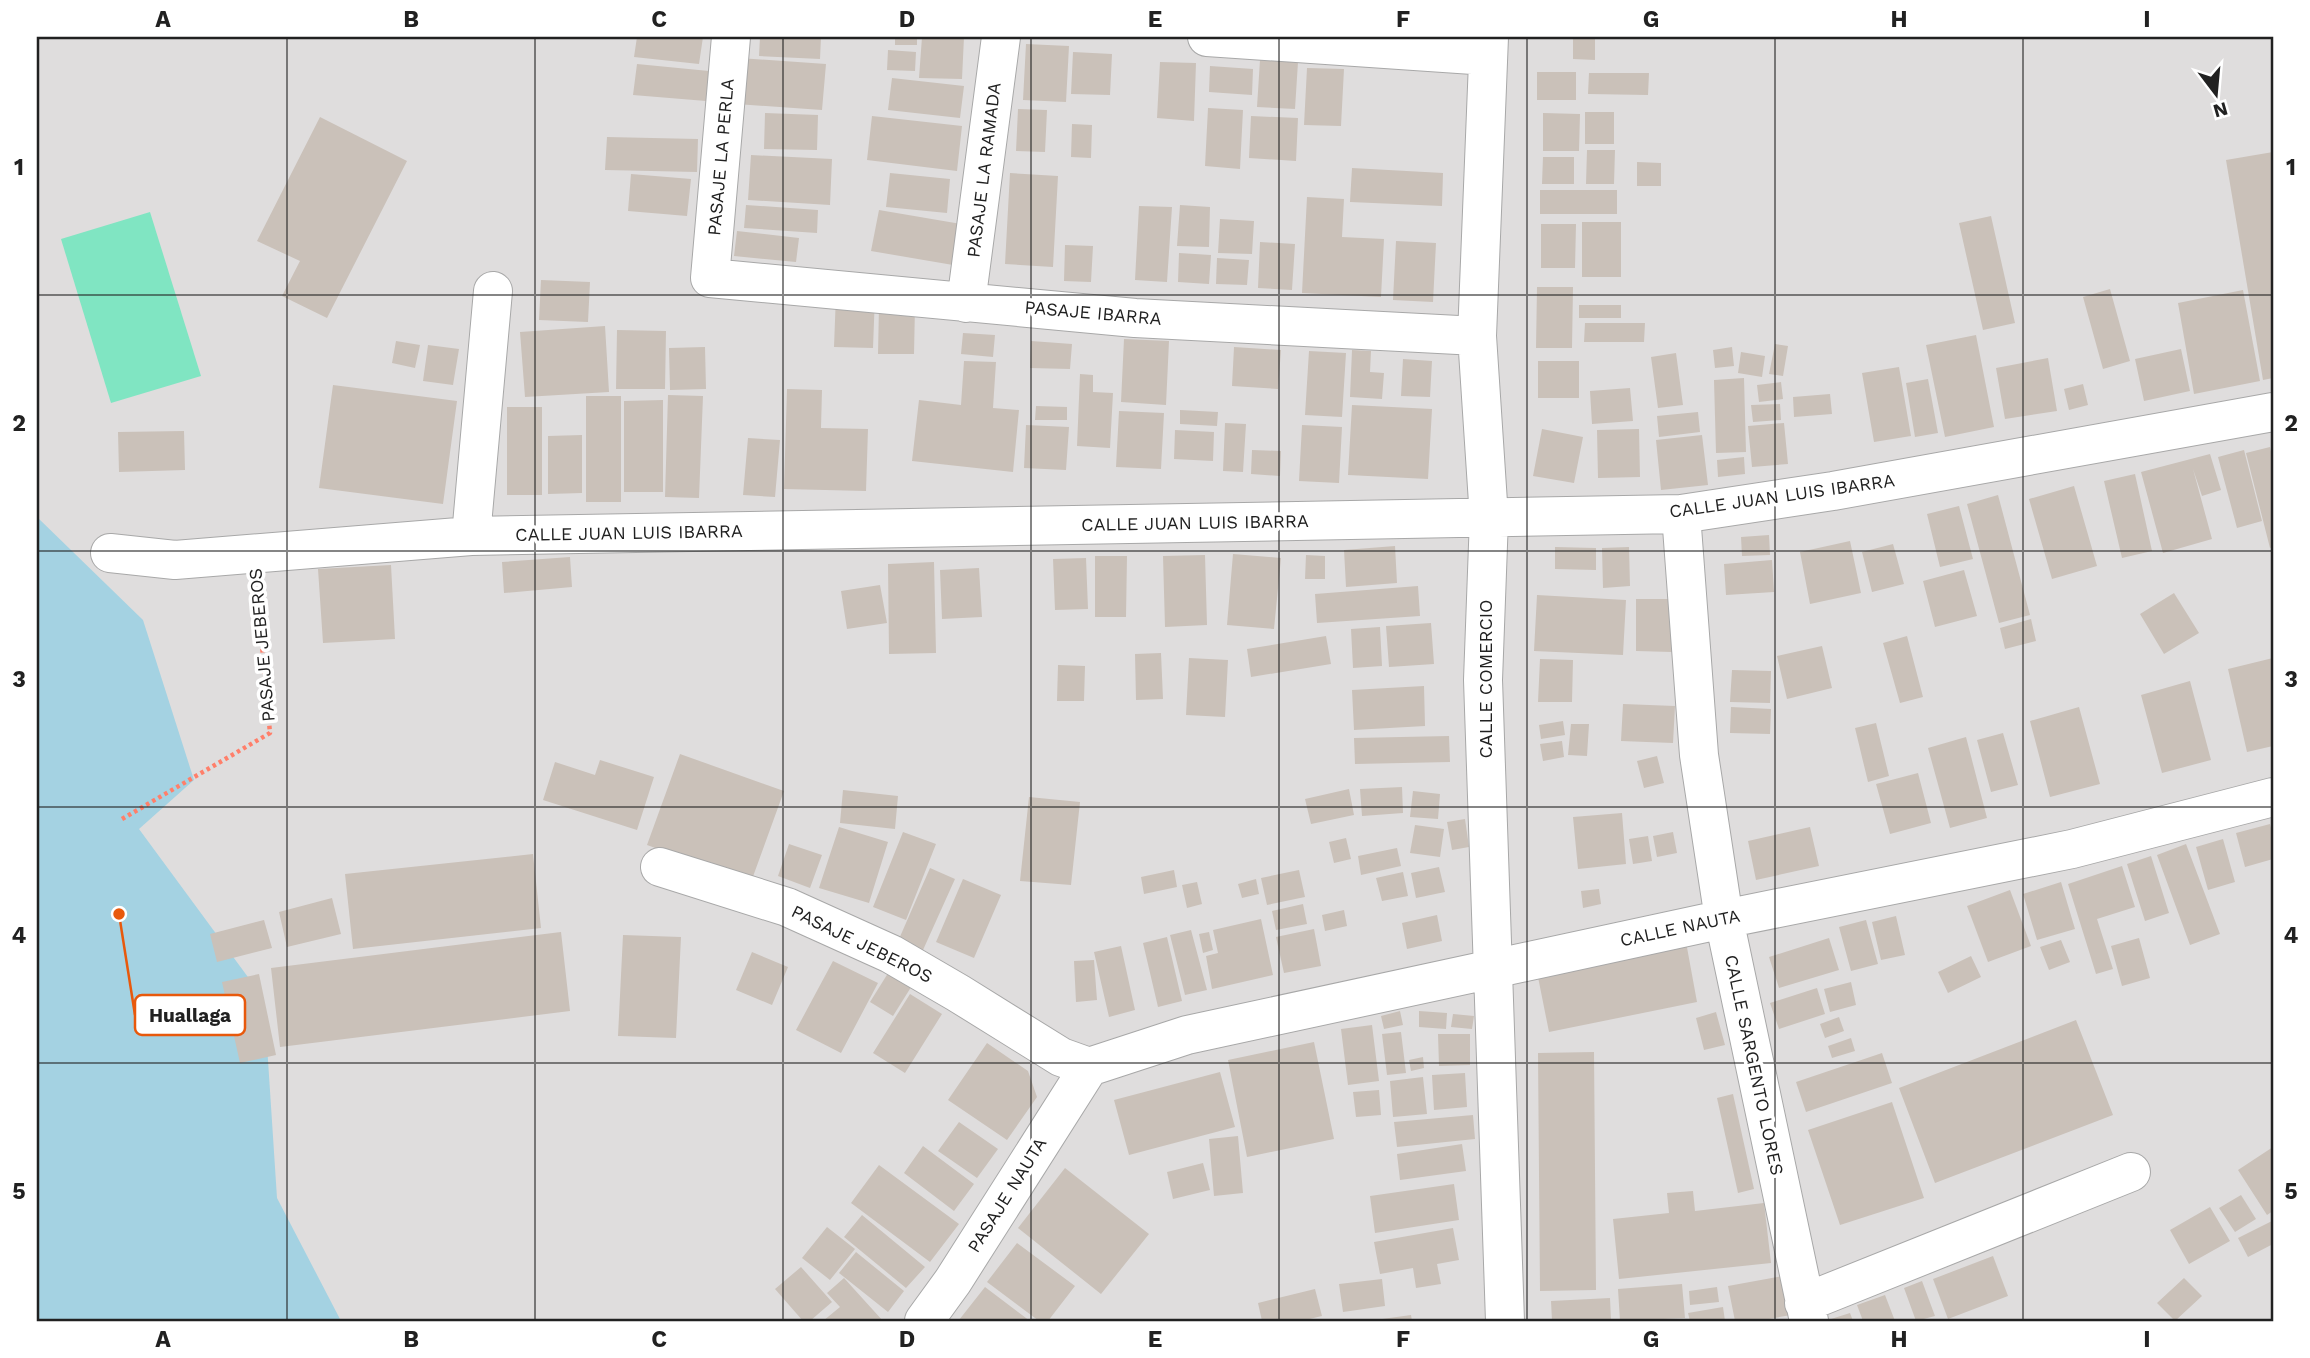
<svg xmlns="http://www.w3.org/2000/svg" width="2310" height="1358" viewBox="0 0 2310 1358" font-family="'Work Sans',sans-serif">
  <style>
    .residential { fill: #dfdddd }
    .pitch { fill: #80e5c2 }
    .water { fill: #a4d2e2 }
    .building { fill: #cac1b9 }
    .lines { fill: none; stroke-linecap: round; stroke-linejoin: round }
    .minor-casing { stroke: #a8a8a8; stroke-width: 40 }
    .path { stroke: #ff7f6a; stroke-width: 4.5; stroke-dasharray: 3.5 3.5; stroke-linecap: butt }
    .minor { stroke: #fff; stroke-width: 38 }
    .grid { fill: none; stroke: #212121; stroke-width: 2; stroke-opacity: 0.55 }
    .labels { text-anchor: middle; stroke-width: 7; stroke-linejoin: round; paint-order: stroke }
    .street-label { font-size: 18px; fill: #212121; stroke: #fff }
    .leader { fill: none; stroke: #e8590c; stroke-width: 2.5 }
    .callout-dot { fill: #e8590c; stroke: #fff; stroke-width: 2.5 }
    .callout { fill: #fff; stroke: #e8590c; stroke-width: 2.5 }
    .callout-label { font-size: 19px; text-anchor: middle; font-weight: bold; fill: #212121 }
    .neatline { fill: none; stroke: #212121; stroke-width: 2.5 }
    .grid-label { font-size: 23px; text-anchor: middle; font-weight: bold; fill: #212121 }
  </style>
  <rect width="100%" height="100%" fill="#f2eee7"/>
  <!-- residential -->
  <path class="residential" d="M37,37H2273V1321H264L37,789Z"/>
  <!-- pitch -->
  <path class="pitch" d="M150,212L201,376L111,403L61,239Z"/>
  <!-- water -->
  <path class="water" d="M37,517L143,620L194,780L139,829L264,999L277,1198L341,1321H37Z"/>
  <!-- building -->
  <path class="building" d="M637,37H703L699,64L634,57Z
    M760,37H821L820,59L759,56Z
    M895,37H917V45H895Z
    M922,37H964L962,79L919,78Z
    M1573,37H1595V60L1573,59Z
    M1026,44L1069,46L1066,102L1023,100Z
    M888,50L916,52L915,71L887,70Z
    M1073,52L1112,54L1110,95L1071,94Z
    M739,58L826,64L822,110L736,104Z
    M1260,60L1298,62L1295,109L1257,107Z
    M1160,62L1196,63L1194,121L1157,118Z
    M637,64L709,71L706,101L633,95Z
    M1210,66L1253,69L1252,95L1209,92Z
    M1307,68L1344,69L1341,126L1304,125Z
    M1537,72H1576V100H1537Z
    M1589,73H1649L1648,95L1588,94Z
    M892,78L964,86L960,118L888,110Z
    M1208,108L1243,110L1240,169L1205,166Z
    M1018,109L1047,110L1045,152L1016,151Z
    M1585,112H1614V144H1585Z
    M765,113L818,115L817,150L764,149Z
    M1543,113L1580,114L1579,151H1543Z
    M872,116L962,126L957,171L867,160Z
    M1251,116L1298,118L1296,161L1249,158Z
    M320,117L407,161L327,318L282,296L300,261L257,241Z
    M1072,124L1092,125L1091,158L1071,157Z
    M607,137L698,139L697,172L605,170Z
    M1587,150H1615L1614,184H1586Z
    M2273,152V378L2263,380L2226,160Z
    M751,155L832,159L830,205L748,200Z
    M1543,157H1574V184H1542Z
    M1637,162L1661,163V186H1637Z
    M1352,168L1443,173L1442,206L1350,202Z
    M890,173L950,179L947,213L886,207Z
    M1010,173L1058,176L1053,267L1005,264Z
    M631,174L691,179L687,216L628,211Z
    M1540,190H1617V214H1540Z
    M1307,197L1344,199L1342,237L1384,239L1381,297L1302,293Z
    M746,205L818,210L817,233L744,228Z
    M1180,205L1210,207L1209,247L1177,246Z
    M1139,206L1172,207L1167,282L1135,280Z
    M879,210L961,224L953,265L871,251Z
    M1991,216L2015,323L1983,330L1959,223Z
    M1220,219L1254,221L1252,254L1218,253Z
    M1582,222H1621V277H1582Z
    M1541,224H1576L1575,268H1541Z
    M737,231L799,238L796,262L734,256Z
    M1396,241L1436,243L1433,302L1393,300Z
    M1260,242L1295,244L1292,290L1258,288Z
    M1065,245L1093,246L1091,282L1064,281Z
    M1179,253L1211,255L1209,284L1178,282Z
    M1217,258L1249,260L1247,285L1216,284Z
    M541,280L590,282L588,322L539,320Z
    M1537,287H1573L1572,348H1536Z
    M2110,289L2130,361L2103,369L2083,297Z
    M2243,290L2260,381L2194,394L2178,303Z
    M836,294L875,295L873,348L834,347Z
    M1579,305H1621V318H1579Z
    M879,306H915L914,354H878Z
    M1585,323H1645L1644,342H1584Z
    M605,326L609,392L525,397L520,332Z
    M617,330L666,331L665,389H616Z
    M963,333L995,335L993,357L961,354Z
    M1976,335L1994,427L1945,437L1926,345Z
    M1124,339L1169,341L1166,405L1121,402Z
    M396,341L420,345L415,368L392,363Z
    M1031,341L1072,344L1070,369L1030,368Z
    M1775,344L1788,346L1783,376L1769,374Z
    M428,345L459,349L453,385L423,381Z
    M705,347L706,389L670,390L669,348Z
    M1234,347L1281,350L1278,389L1232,386Z
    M1732,347L1734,366L1715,368L1713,350Z
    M2181,349L2190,391L2144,401L2135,359Z
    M1352,350L1371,351L1370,372L1384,373L1382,399L1350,397Z
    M1309,351L1346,353L1342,417L1305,415Z
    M1741,352L1765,356L1762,377L1738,373Z
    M1676,353L1683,405L1658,408L1651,357Z
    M2048,358L2057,411L2005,419L1996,368Z
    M1403,359L1432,361L1430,397L1401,396Z
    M964,361L996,362L993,408L1019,410L1013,472L912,461L919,400L961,405Z
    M1538,361H1579V398H1538Z
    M1899,367L1911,436L1874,442L1862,373Z
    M1080,374L1093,375V392L1113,393L1110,448L1077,446Z
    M1744,378L1746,452L1716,453L1714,380Z
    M1928,379L1938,433L1915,437L1906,383Z
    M1781,382L1783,399L1759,402L1757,385Z
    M2083,384L2088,405L2069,410L2064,389Z
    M333,385L457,401L443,504L319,488Z
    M1630,388L1633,421L1592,424L1590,391Z
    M787,389L822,390L821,428L868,429L866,491L784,489Z
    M1830,394L1832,414L1794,417L1793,397Z
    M668,395L703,396L699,498L665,497Z
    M586,396H621V502H586Z
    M663,400V492H624V401Z
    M1780,404L1781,420L1753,422L1751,405Z
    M1352,405L1432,409L1428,479L1348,475Z
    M1036,406L1067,407V420H1035Z
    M507,407H542V495H507Z
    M1180,410L1218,412L1217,426L1180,424Z
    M1119,411L1164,413L1161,469L1116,467Z
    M1698,412L1700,432L1659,437L1657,416Z
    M1225,423L1246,424L1243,472L1223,471Z
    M1784,423L1788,464L1752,467L1748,426Z
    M1026,425L1069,427L1066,470L1024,468Z
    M1302,425L1342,427L1339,483L1299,481Z
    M1542,429L1583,437L1574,483L1533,476Z
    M1639,429L1640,477L1598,478L1597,430Z
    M1175,430L1214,432L1213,461L1174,459Z
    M184,431L185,470L119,472L118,432Z
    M582,435V493L548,494V436Z
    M1702,435L1708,485L1661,490L1656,440Z
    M748,438L780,440L775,497L743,495Z
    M2270,447L2273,461V547L2270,548L2246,453Z
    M1252,450L1281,451L1280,476L1251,474Z
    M2244,450L2262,521L2237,528L2218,457Z
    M2210,454L2221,490L2202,496L2193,469L2212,539L2163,553L2141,472Z
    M1744,457L1745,474L1718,477L1717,460Z
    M2135,474L2152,551L2122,558L2104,481Z
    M2074,486L2097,566L2052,579L2029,499Z
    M1998,495L2030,615L1999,623L1967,504Z
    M1959,506L1973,559L1940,567L1927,514Z
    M1769,535L1770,555L1742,556L1741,537Z
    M1850,541L1861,593L1810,604L1800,552Z
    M1893,544L1904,584L1872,592L1862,552Z
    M1395,546L1397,583L1346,587L1344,550Z
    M1555,547L1596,548V570L1555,569Z
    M1629,547L1630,586L1603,588L1602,548Z
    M1233,554L1281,558L1274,629L1227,625Z
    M1205,555L1207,625L1165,627L1163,556Z
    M1306,555L1325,556V579H1305Z
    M1095,556H1127L1126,617H1095Z
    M570,557L572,587L504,593L502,562Z
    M1086,558L1088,609L1055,610L1053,559Z
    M1772,560L1774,592L1726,595L1724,564Z
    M934,562L936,653L889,654L888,564Z
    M391,565L395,639L323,643L318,569Z
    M979,568L982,617L942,619L940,570Z
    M1964,570L1977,616L1935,627L1923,581Z
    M880,585L887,623L847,629L841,591Z
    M1418,586L1420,616L1317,623L1315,594Z
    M2174,593L2199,633L2164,654L2140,614Z
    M1537,595L1626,600L1623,655L1534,651Z
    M1636,599H1672V652L1636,651Z
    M2031,619L2036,641L2005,649L2000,628Z
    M1431,623L1434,664L1389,667L1386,626Z
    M1380,627L1382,666L1353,668L1351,629Z
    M1326,636L1331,664L1251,677L1247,649Z
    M1907,636L1923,697L1900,703L1883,643Z
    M1822,646L1832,688L1787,699L1777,656Z
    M1161,653L1163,699L1136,700L1135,654Z
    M1189,658L1228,660L1225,717L1186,715Z
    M2273,658V746L2247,752L2228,669Z
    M1540,659L1573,660L1572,702H1538Z
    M1058,665L1085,666L1084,701H1057Z
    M1732,670L1771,671L1770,703L1730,702Z
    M2190,681L2211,760L2162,773L2141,695Z
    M1424,686L1425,726L1354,730L1352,690Z
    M1623,704L1675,706L1673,743L1621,741Z
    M1731,707L1771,709L1770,734L1730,733Z
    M2079,707L2100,784L2050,797L2030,721Z
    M1563,721L1565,735L1541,739L1539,725Z
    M1876,723L1889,776L1868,782L1855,728Z
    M1571,724H1589L1587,756L1568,755Z
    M2003,733L2018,785L1991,792L1977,740Z
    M1449,736L1450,762L1355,764L1354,738Z
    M1966,737L1987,818L1950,828L1928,748Z
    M1562,741L1564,757L1543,761L1540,744Z
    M680,754L784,791L751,882L647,845Z
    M1657,756L1664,783L1644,788L1637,761Z
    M600,760L654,777L637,830L543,800L555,762L595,775Z
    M1918,773L1931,823L1890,834L1876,784Z
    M1402,787L1403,813L1362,816L1360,789Z
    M1349,789L1354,815L1311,824L1305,799Z
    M843,790L898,796L895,829L840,823Z
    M1413,791L1440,794L1438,819L1410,817Z
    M1029,797L1080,802L1071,885L1020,881Z
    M1622,813L1626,864L1578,869L1573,817Z
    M1465,819L1469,847L1452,850L1447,822Z
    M2270,824L2273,836V859L2245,867L2236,833Z
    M1415,825L1444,829L1440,857L1410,853Z
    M839,827L888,842L869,903L819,888Z
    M1810,827L1819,866L1756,880L1748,841Z
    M903,832L936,844L906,920L873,907Z
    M1673,832L1677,853L1657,857L1653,836Z
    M1648,836L1652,861L1633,864L1629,839Z
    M1346,838L1351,859L1334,863L1329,842Z
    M2223,839L2235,882L2208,890L2196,847Z
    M789,844L822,855L810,888L778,876Z
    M2186,844L2220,934L2190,945L2157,855Z
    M1397,848L1401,866L1361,875L1358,856Z
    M533,854L541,928L353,949L345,874Z
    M2151,856L2169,913L2145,921L2127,864Z
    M2122,866L2135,907L2097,919L2113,969L2096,974L2068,884Z
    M1439,867L1445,892L1416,898L1411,873Z
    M930,868L955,879L923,950L899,939Z
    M1174,870L1177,887L1144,894L1141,877Z
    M1299,870L1305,897L1267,905L1261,878Z
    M1403,872L1408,896L1382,901L1376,878Z
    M963,879L1001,895L974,958L936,942Z
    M1256,879L1259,894L1242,898L1238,884Z
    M1197,882L1202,904L1187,908L1182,885Z
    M2061,882L2075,929L2037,940L2023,894Z
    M1599,889L1601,904L1583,908L1581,891Z
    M2010,890L2031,946L1988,962L1967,906Z
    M332,898L341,934L287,947L279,912Z
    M1303,904L1307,924L1276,930L1272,911Z
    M1344,910L1347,926L1325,931L1322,915Z
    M1437,915L1442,941L1407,949L1402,923Z
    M1896,916L1905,955L1881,960L1872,922Z
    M1261,919L1273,975L1212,989L1206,956L1218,953L1213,930Z
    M264,920L272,948L217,962L210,934Z
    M1866,920L1878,964L1851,971L1839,927Z
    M1314,929L1321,966L1284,973L1276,937Z
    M1191,930L1207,990L1185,995L1170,935Z
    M561,932L570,1011L280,1047L271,968Z
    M1209,932L1213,950L1203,953L1199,934Z
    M623,935L681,937L676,1038L618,1036Z
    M1167,937L1182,1001L1158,1007L1143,943Z
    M1829,938L1839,970L1779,988L1769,957Z
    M2139,938L2150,978L2122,986L2111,946Z
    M2061,940L2070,962L2049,970L2040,947Z
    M1686,942L1697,1002L1549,1032L1537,972Z
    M1121,946L1135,1010L1109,1017L1094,952Z
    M752,952L788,967L772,1005L736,990Z
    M1971,956L1981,977L1948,993L1938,972Z
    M1094,960L1097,1000L1076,1002L1074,961Z
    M833,961L878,983L841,1053L796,1030Z
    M890,970L913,984L893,1016L870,1002Z
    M259,974L276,1055L240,1063L222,982Z
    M1851,982L1856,1005L1830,1012L1824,989Z
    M1817,988L1825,1014L1779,1029L1770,1003Z
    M910,994L942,1014L905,1073L873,1053Z
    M1400,1011L1403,1025L1384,1029L1381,1016Z
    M1419,1011L1447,1013L1446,1029L1419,1027Z
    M1716,1012L1725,1045L1704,1050L1696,1018Z
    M1453,1014L1474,1016L1472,1029L1451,1027Z
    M1839,1017L1844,1031L1825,1038L1820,1024Z
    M2076,1020L2113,1115L1935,1183L1899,1088Z
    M1372,1025L1379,1081L1348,1085L1341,1029Z
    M1401,1032L1406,1073L1387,1075L1382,1034Z
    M1438,1034H1470V1065L1439,1066Z
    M1851,1038L1855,1051L1832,1058L1828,1046Z
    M1314,1042L1334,1139L1247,1157L1228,1060Z
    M987,1043L1028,1071L1037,1097L1007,1140L948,1100Z
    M1594,1052L1596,1290L1540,1291L1538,1053Z
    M1882,1053L1892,1083L1806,1112L1796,1082Z
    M1423,1057L1424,1068L1411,1071L1409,1060Z
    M1220,1072L1235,1127L1129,1155L1114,1100Z
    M1465,1073L1467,1107L1434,1110L1432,1075Z
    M1423,1077L1427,1114L1393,1117L1390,1081Z
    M1379,1090L1381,1115L1356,1117L1353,1092Z
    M1733,1094L1754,1189L1738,1193L1717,1098Z
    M1892,1102L1924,1198L1840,1225L1808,1130Z
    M1473,1115L1475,1139L1397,1147L1394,1122Z
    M959,1122L998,1149L977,1178L938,1151Z
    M1238,1136L1243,1193L1214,1196L1209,1139Z
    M1462,1144L1466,1171L1400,1180L1397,1154Z
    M923,1146L974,1184L954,1211L904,1173Z
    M2273,1147V1211L2267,1215L2238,1170Z
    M1203,1163L1210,1190L1173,1199L1167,1172Z
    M879,1165L959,1224L930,1262L851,1203Z
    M1065,1168L1149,1234L1101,1294L1018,1228Z
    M1454,1184L1459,1220L1375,1233L1370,1196Z
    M1693,1191L1695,1211L1764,1203L1771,1263L1619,1279L1613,1219L1669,1213L1667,1193Z
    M2241,1195L2256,1219L2235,1232L2219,1208Z
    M2210,1207L2230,1241L2189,1264L2170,1230Z
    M862,1215L925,1267L906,1288L844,1237Z
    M2272,1221L2273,1244L2248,1257L2238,1238Z
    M827,1227L855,1249L830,1280L802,1258Z
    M1453,1228L1459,1260L1437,1264L1441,1284L1416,1288L1413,1268L1380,1274L1374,1242Z
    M1017,1243L1075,1286L1048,1321H1039L987,1282Z
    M856,1252L904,1291L888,1312L839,1273Z
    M1993,1256L2008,1296L1948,1319L1933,1279Z
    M801,1267L832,1302L810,1321H803L775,1289Z
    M1783,1276L1791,1315L1758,1321H1735L1728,1286Z
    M844,1278L883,1321H823L840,1307L827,1293Z
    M2184,1278L2202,1296L2175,1321L2157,1303Z
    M1382,1279L1385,1306L1343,1312L1339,1284Z
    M1922,1281L1935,1316L1916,1321L1904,1288Z
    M1682,1284L1685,1318L1620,1321L1618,1289Z
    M985,1287L1030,1321L959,1320Z
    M1717,1287L1719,1302L1690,1305L1689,1291Z
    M1315,1289L1322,1316L1301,1321H1262L1258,1303Z
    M1885,1295L1895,1321H1863L1857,1305Z
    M1610,1298L1611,1321H1552L1551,1301Z
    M1723,1307L1725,1321H1690L1688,1313Z
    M1850,1313L1853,1321H1832L1831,1319Z
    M1411,1315L1412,1321H1375V1320Z"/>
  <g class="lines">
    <defs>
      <path id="minor" d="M731,37L710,278L1135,318L1477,336
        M1207,37L1488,56
        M1489,37L1477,336L1489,518L1483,680L1505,1321
        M966,303L1001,37
        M1681,514L1699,755L1724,919L1809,1321
        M471,536L493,291
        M110,553L175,560L471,536L1681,514L1833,491L2273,412
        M660,867L787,907L891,954L958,993L1061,1057L1089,1067
        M1089,1067L1187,1035L1724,919L2072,849L2273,797
        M1804,1303L2131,1172
        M924,1321L953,1281L1089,1067"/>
    </defs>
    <!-- minor casing -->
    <use href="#minor" class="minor-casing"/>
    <!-- path -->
    <path class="path" d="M122,819L270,733L257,591"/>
    <!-- minor -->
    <use href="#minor" class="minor"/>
  </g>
  <!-- grid -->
  <path class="grid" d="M287,37V1321M535,37V1321M783,37V1321M1031,37V1321M1279,37V1321M1527,37V1321M1775,37V1321M2023,37V1321M37,295H2273M37,551H2273M37,807H2273M37,1063H2273"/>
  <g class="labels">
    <!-- street labels -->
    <g class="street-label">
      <text transform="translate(721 157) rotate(-85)" y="6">PASAJE LA PERLA</text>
      <text transform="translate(984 170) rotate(-83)" y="6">PASAJE LA RAMADA</text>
      <text transform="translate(1093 313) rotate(5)" y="6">PASAJE IBARRA</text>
      <text transform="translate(1782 496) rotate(-8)" y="6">CALLE JUAN LUIS IBARRA</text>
      <text transform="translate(1195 523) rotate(-1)" y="6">CALLE JUAN LUIS IBARRA</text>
      <text transform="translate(629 533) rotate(-1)" y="6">CALLE JUAN LUIS IBARRA</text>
      <text transform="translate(262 645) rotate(-95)" y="6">PASAJE JEBEROS</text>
      <text transform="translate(1486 679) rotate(-90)" y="6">CALLE COMERCIO</text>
      <text transform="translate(1680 928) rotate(-12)" y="6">CALLE NAUTA</text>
      <text transform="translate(862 944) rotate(26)" y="6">PASAJE JEBEROS</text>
      <text transform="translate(1754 1065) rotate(78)" y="6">CALLE SARGENTO LORES</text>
      <text transform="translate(1007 1195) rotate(-58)" y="6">PASAJE NAUTA</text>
    </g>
  </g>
  <!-- callouts -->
  <path class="leader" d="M119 914L135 1015"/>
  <circle class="callout-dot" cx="119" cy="914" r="7"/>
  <rect class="callout" x="135" y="995" width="110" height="40" rx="7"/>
  <g class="callout-label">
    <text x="190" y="1022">Huallaga</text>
  </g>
  <!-- border -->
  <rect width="2310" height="1358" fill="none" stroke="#ffffff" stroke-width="77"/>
  <!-- north arrow -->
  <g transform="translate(2216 94) rotate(164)" stroke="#ffffff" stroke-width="5" paint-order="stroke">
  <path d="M0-5L12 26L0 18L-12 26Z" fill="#212121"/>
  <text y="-10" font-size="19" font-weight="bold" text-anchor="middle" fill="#212121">N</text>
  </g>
  <rect x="38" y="38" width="2234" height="1282" class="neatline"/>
  <g class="grid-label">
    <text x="163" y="27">A</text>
    <text x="411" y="27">B</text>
    <text x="659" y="27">C</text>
    <text x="907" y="27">D</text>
    <text x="1155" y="27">E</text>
    <text x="1403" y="27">F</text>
    <text x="1651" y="27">G</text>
    <text x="1899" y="27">H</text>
    <text x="2147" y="27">I</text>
    <text x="19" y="175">1</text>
    <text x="2291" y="175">1</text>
    <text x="19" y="431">2</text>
    <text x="2291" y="431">2</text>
    <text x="19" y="687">3</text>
    <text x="2291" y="687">3</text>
    <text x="19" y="943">4</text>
    <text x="2291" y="943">4</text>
    <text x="19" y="1199">5</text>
    <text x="2291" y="1199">5</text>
    <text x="163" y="1347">A</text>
    <text x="411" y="1347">B</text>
    <text x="659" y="1347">C</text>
    <text x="907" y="1347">D</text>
    <text x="1155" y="1347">E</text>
    <text x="1403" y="1347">F</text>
    <text x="1651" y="1347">G</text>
    <text x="1899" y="1347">H</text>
    <text x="2147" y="1347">I</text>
  </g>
</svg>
